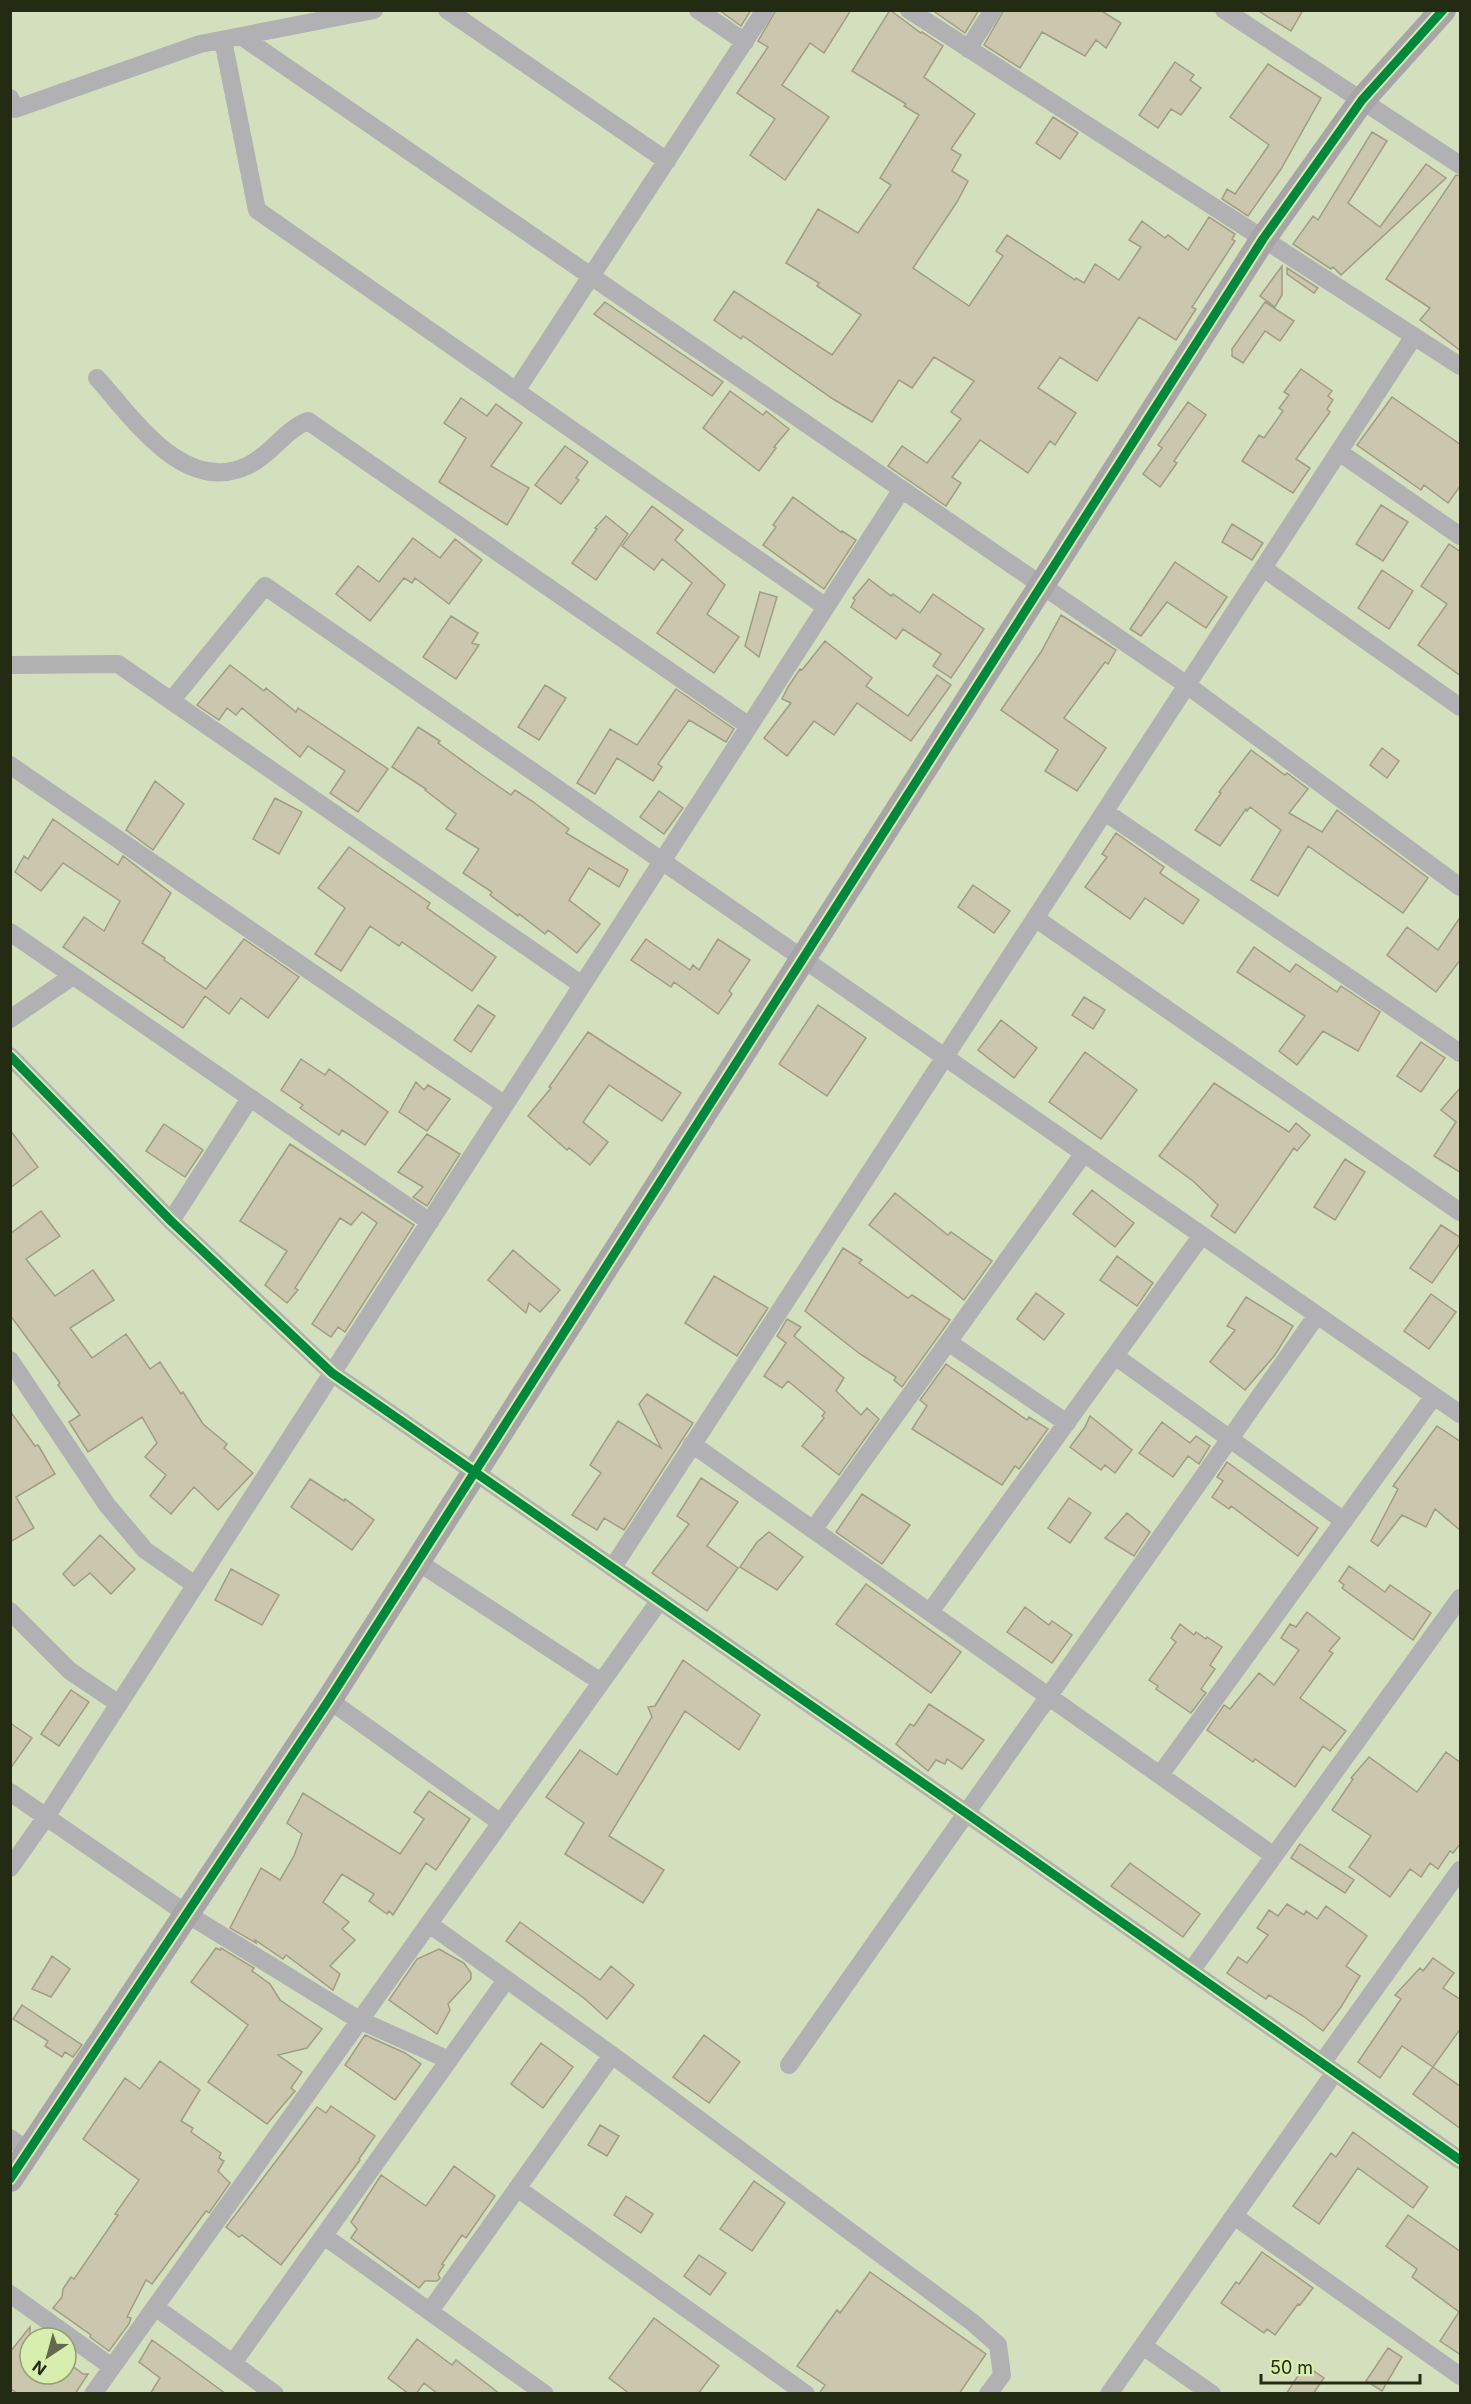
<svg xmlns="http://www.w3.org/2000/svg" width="1471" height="2404" viewBox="0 0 1471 2404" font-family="Inter,sans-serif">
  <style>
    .building { fill: #cbc7ae; stroke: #a19d84; stroke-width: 1.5 }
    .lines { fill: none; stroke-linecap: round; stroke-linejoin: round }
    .street { stroke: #b1b0b3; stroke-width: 18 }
    .secondary { stroke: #a8a5a9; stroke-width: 26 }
    .cycleway-casing { stroke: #d8eeaf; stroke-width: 13 }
    .cycleway { stroke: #00873e; stroke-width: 9 }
  </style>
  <rect width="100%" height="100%" fill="#d4e0bd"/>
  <!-- building -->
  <path class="building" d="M719,10H751L741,26Z
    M776,10H851L824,53L810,43L782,85L829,117L785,180L750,155L775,119L737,93L768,47L758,41Z
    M890,10L921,33L922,32L943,46L924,77L975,114L951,149L961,155L952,171L968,181L957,202L913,268L969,306L1003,256L996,251L1007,235L1075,280L1076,278L1084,283L1095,264L1119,280L1141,247L1129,240L1142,221L1165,238L1168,235L1188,250L1209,217L1235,234L1232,239L1235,241L1192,307L1196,309L1176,340L1139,317L1097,381L1060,357L1038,388L1076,413L1055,445L1050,441L1028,473L980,440L952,477L961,483L946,506L888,466L902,446L927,463L961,419L951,412L974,381L934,357L912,388L899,380L872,422L833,399L743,336L741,339L714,320L734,291L832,355L861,315L817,286L819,283L786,263L818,209L858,233L891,185L880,178L919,115L904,106L906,104L852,71Z
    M932,10H979L965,33Z
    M1004,10H1100L1121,23L1106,48L1096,40L1085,56L1042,32L1020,68L984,45Z
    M1257,10H1303L1291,31Z
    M1175,62L1194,75L1190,80L1201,88L1181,115L1171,109L1158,128L1139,115Z
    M1268,64L1321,98L1281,169L1248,216L1222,199L1227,189L1235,194L1269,145L1230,117Z
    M1053,117L1078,133L1060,159L1036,143Z
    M1372,132L1387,141L1348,203L1380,227L1426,164L1446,178L1341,275L1333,267L1331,269L1293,244L1313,216L1318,220Z
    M1456,175L1461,176V351L1420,320L1430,308L1386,279Z
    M1282,266V295L1275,307L1260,296Z
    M1287,268L1318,288L1314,293L1287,274Z
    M605,302L723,382L712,396L594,314Z
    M1265,302L1294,321L1280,341L1265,331L1243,363L1232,356V349Z
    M1301,369L1332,391L1328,396L1333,400L1327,409L1330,412L1296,459L1310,468L1293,493L1242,461L1259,435L1264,438L1283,411L1279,408L1289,395L1284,392Z
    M730,391L763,415L766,411L789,429L774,447L776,448L759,471L703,428Z
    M1392,397L1461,445V485L1448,503L1424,485L1421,490L1357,445Z
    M461,398L487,416L496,404L522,423L491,466L529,488L507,525L439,482L466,438L444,423Z
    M1188,402L1206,415L1174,461L1177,463L1160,487L1143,474L1162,448L1158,445Z
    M565,446L588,462L576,478L579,480L561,504L535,485Z
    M793,497L841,532L842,531L856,540L824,589L763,545L776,527L773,525Z
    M1381,505L1408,522L1383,561L1356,544Z
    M652,506L683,530L675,540L725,585L707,614L739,637L714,673L657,633L692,583L662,559L654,570L622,546Z
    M606,516L628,534L596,580L572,563L597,529L595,528Z
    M1232,524L1263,543L1252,560L1222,542Z
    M413,538L440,558L455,539L482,560L449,604L415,578L412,583L404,578L370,621L336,594L358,566L379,582Z
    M1449,544L1461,552V676L1418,645L1447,604L1421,586Z
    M1175,562L1227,597L1206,628L1167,602L1141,636L1130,629Z
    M1382,570L1413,591L1389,629L1358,608Z
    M869,579L891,596L893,594L920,613L933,594L984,629L951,678L933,666L941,654L903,629L896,639L851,607L855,600L853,598Z
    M760,592L777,597L759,657L745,646Z
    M1061,615L1116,650L1108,664L1105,662L1064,718L1106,748L1077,791L1045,771L1058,750L1001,710L1041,652Z
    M451,616L478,633L472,643L479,645L456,679L423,657Z
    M825,641L872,678L866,686L908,716L937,675L951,685L911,741L857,703L834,735L814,721L787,756L764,738L791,703L782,699L788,687L800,669L802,670Z
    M230,665L264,691L266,688L296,712L298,708L388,769L358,812L330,793L345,771L308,746L300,757L242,708L236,715L227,708L219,720L197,705Z
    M545,685L566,698L539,740L518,727Z
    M676,689L734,729L726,742L689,720L658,764L662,767L653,781L617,758L595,794L577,783L610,729L637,745Z
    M418,727L440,741L438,743L482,775L511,795L515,790L532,801L569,829L566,833L628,870L619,887L589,868L569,900L600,924L577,953L548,930L545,934L519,914L518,916L490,895L492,892L463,873L479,849L446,829L456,814L425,790L426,789L392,767Z
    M1382,748L1399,761L1387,778L1370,765Z
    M1251,750L1285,775L1287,773L1308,789L1289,813L1322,832L1337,810L1428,878L1403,913L1308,846L1278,896L1251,880L1281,830L1250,807L1247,811L1246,809L1220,846L1195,830L1221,793L1219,792Z
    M155,781L184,804L153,850L126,830Z
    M659,791L683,808L664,834L640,817Z
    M275,798L302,812L279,854L253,839Z
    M53,819L118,865L123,856L171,893L142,943L165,958L164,960L206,989L244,939L299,977L268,1018L241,998L229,1014L205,996L183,1028L63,947L84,917L104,931L120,901L63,863L41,891L15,872L24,856L28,859Z
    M1116,833L1164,867L1160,873L1199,900L1183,924L1145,898L1130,919L1085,887L1107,857L1102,854Z
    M349,847L430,903L427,908L496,957L472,991L402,942L399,946L370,926L341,971L315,954L345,908L318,888Z
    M973,885L1010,911L994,933L958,907Z
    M1461,916V959L1436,992L1387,955L1407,927L1438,950Z
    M646,939L690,970L693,965L699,970L718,939L750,960L729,991L732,994L718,1014L674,982L671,987L631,960Z
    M1254,947L1290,972L1296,964L1337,992L1341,986L1380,1012L1358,1051L1323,1031L1297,1065L1279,1051L1305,1016L1237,972Z
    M1084,997L1105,1010L1093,1029L1072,1015Z
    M478,1005L495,1016L471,1052L454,1040Z
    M818,1005L866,1038L827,1096L779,1064Z
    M1001,1020L1037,1048L1014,1078L978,1050Z
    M588,1032L681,1093L662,1121L609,1085L583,1122L608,1142L590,1165L569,1148L567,1150L528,1116L551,1088L549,1087Z
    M1421,1042L1445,1058L1421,1092L1397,1076Z
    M1085,1052L1137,1090L1101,1139L1049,1102Z
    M301,1059L325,1075L329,1069L388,1112L365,1145L342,1130L339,1135L300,1108L303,1105L281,1090Z
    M416,1082L424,1090L428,1085L450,1099L427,1131L399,1112Z
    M1214,1083L1289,1132L1296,1123L1310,1135L1297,1151L1294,1148L1235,1233L1211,1216L1218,1205L1193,1181L1159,1156Z
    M1461,1087V1173L1434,1156L1456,1122L1441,1110Z
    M164,1124L203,1150L185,1177L146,1151Z
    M10,1130L38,1167L10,1188Z
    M427,1134L460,1154L427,1206L413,1197L423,1187L398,1172Z
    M290,1144L414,1225L345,1332L338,1327L331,1337L312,1324L377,1223L362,1212L351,1225L340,1218L295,1288L298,1290L287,1303L265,1285L287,1251L240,1221Z
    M1345,1159L1365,1172L1335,1220L1314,1207Z
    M1092,1190L1134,1223L1115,1247L1073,1214Z
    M895,1193L948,1235L951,1232L992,1261L964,1300L869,1225Z
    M41,1211L60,1236L26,1259L55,1296L93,1270L114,1300L70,1328L92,1358L126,1334L150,1369L160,1362L181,1394L183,1392L203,1424L227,1444L224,1448L253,1473L218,1510L194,1487L171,1514L150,1496L166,1475L145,1457L157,1443L142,1417L88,1452L69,1422L80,1415L58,1385L60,1383L10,1315V1234Z
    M1441,1225L1461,1238V1242L1432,1283L1410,1268Z
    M843,1248L862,1260L859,1263L908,1298L912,1295L950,1320L902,1387L894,1380L896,1377L860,1354L805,1311Z
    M513,1250L560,1290L540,1312L529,1303L526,1313L488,1280Z
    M1117,1256L1153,1283L1137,1306L1100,1280Z
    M714,1276L768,1308L737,1356L685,1323Z
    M1036,1293L1064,1314L1044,1340L1017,1319Z
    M1431,1294L1456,1312L1429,1349L1404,1331Z
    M1246,1297L1293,1326L1275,1355L1245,1390L1210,1362L1235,1330L1227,1326Z
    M787,1319L801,1327L794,1336L844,1378L836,1391L861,1415L867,1408L879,1419L839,1475L802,1446L824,1418L822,1416L825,1412L788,1381L782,1388L764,1376L786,1343L777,1336Z
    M946,1364L1027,1420L1029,1417L1048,1429L1019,1469L1015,1466L1002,1485L912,1429L927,1406L920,1400Z
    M647,1394L693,1423L624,1530L604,1518L597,1530L572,1515L601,1473L590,1465L618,1421L661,1448L639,1404Z
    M10,1411L35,1446L38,1445L55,1474L16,1497L34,1528L10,1542Z
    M1090,1416L1132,1450L1115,1473L1105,1465L1101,1470L1070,1447L1085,1427Z
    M1162,1422L1190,1443L1196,1436L1210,1446L1199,1464L1188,1456L1173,1477L1139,1453Z
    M1437,1426L1461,1442V1531L1435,1509L1426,1527L1402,1515L1378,1546L1371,1541L1398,1489L1393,1486Z
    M1227,1462L1318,1528L1298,1556L1231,1506L1229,1509L1212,1497L1223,1481L1217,1477Z
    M701,1478L738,1502L707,1546L738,1568L707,1611L652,1573L689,1524L677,1516Z
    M310,1479L344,1501L345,1499L374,1520L352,1550L291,1507Z
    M862,1494L910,1525L882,1564L836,1532Z
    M1069,1498L1091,1513L1070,1543L1048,1528Z
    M1127,1513L1150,1532L1134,1556L1105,1538Z
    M769,1532L803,1557L777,1590L740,1567L757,1542Z
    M100,1535L135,1569L111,1594L90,1573L74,1586L63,1574Z
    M1349,1566L1385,1592L1390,1585L1431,1613L1413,1640L1342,1588L1344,1585L1339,1581Z
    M231,1569L279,1595L262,1625L215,1600Z
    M866,1584L961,1652L931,1693L836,1624Z
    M1025,1607L1049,1625L1052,1621L1072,1635L1052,1663L1007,1632Z
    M1307,1612L1340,1638L1329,1651L1333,1653L1300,1698L1346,1731L1330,1751L1323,1746L1295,1787L1255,1759L1253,1762L1207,1730L1224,1705L1230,1709L1259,1673L1274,1685L1299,1650L1281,1638L1290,1624L1296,1627Z
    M1180,1624L1194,1635L1196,1632L1206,1639L1207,1637L1222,1647L1210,1665L1215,1669L1201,1689L1206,1693L1191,1713L1156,1689L1158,1686L1149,1680L1176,1642L1171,1638Z
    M683,1660L760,1715L739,1750L685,1711L609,1836L664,1870L643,1903L565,1854L584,1823L546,1797L580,1750L617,1775L652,1717L648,1707L655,1706Z
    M71,1690L89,1702L59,1746L41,1734Z
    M929,1704L984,1740L962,1769L947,1759L945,1764L936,1760L928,1771L896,1744L910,1724L914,1726Z
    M10,1723L32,1738L10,1769Z
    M1446,1752L1461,1763V1843L1453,1853L1450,1851L1438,1869L1430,1863L1421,1877L1410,1869L1390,1897L1349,1867L1371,1836L1332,1810L1353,1779L1351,1778L1369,1757L1417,1792Z
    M429,1791L470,1819L436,1870L426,1863L393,1915L389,1911L387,1914L369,1901L374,1894L342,1874L323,1902L349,1922L342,1929L355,1940L330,1966L340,1974L333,1990L286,1955L283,1959L255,1940L256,1943L230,1928L261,1868L280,1880L294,1856L302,1834L287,1823L303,1793L400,1854L424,1819L414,1812Z
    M1300,1844L1354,1880L1345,1893L1291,1858Z
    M1130,1863L1200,1914L1183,1937L1111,1886Z
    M1287,1904L1304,1915L1306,1911L1317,1919L1326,1906L1367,1936L1346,1966L1360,1976L1341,2007L1323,2031L1303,2016L1269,1995L1266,1999L1227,1973L1238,1957L1247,1963L1268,1935L1257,1928L1269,1910L1278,1916Z
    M520,1922L600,1980L611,1966L634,1985L607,2019L585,1999L506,1941Z
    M216,1948L220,1950L221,1948L254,1968L252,1971L270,1984L280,2000L322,2029L307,2048L278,2055L302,2072L291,2088L295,2091L267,2124L208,2082L248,2025L191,1982Z
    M439,1949L464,1963L471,1973V1979L448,2004L450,2010L437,2034L389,2000L417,1959Z
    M52,1956L70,1969L51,1997L32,1989Z
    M1433,1958L1454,1973L1443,1988L1461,2000V2028L1433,2067L1402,2046L1380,2078L1358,2062L1401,1999L1395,1995L1420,1968L1423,1971Z
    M22,2005L82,2045L73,2057L65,2052L62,2057L45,2046L48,2041L13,2019Z
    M365,2035L405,2053L421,2064L395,2100L345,2065Z
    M704,2035L740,2062L709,2103L673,2077Z
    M541,2043L573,2067L543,2108L511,2084Z
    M160,2061L200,2090L181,2121L193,2128L191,2132L221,2153L219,2158L224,2161L218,2171L230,2183L209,2213L206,2211L152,2284L146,2280L127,2317L131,2318L129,2324L109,2351L90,2337L91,2335L53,2308L62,2297L63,2289L71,2277L74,2279L118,2215L115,2214L139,2180L83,2139L125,2078L140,2089Z
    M1433,2067L1461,2087V2129L1413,2094Z
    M331,2106L375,2136L359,2159L360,2160L281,2265L242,2235L239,2237L226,2227L317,2107L326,2113Z
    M600,2125L619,2136L607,2156L588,2145Z
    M1353,2132L1428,2187L1413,2208L1358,2168L1319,2224L1293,2206L1331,2153L1336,2157Z
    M454,2166L495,2196L466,2238L462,2235L442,2264L444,2265L438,2274L440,2278L437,2281H425L419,2288L351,2238L357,2229L351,2222L381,2175L426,2206Z
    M754,2181L785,2203L752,2251L720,2229Z
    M626,2196L653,2214L641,2233L614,2215Z
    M1408,2215L1461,2252V2355L1440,2341L1459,2312L1412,2277L1417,2269L1386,2246Z
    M1262,2252L1313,2288L1300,2305L1298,2304L1275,2335L1267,2329L1264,2333L1221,2303L1236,2282L1239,2284Z
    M699,2255L726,2273L710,2295L684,2276Z
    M870,2272L986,2354L959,2394H819L825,2385L797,2366L837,2310L840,2313Z
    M654,2318L719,2366L698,2394H630L609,2378Z
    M30,2327V2374H66V2361L83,2374H88L75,2394H18L10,2388V2352Z
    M417,2339L452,2365L456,2360L500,2394H438L424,2383L416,2394H409L388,2378Z
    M152,2340L184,2363L226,2394H150L160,2378L139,2362Z
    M1388,2348L1402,2357L1382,2391L1366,2381Z
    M1305,2365L1324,2378L1313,2394H1286Z"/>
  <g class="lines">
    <!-- street -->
    <path class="street" d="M447,10L667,161
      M698,10L745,42
      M909,10L1460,366
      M1224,10L1460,165
      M241,36L1187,685L1460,887
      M223,40L257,210L826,607
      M968,49L993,10
      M10,98L15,109L200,44L374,10
      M97,378C133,418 185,497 249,465C272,454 284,430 308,421L749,726
      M516,391L765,10
      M1339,452L1460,536
      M1263,568L1460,707
      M10,665L118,664L582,985
      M171,701L265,586L1460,1414
      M10,765L505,1105
      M1105,812L1460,1053
      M1035,918L1460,1212
      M10,932L430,1222
      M10,1019L73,976
      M10,1056L171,1221L332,1373L966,1813L1460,2160
      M171,1221L250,1098
      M948,1342L1067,1423
      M1115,1356L1344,1521
      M10,1360L107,1505L145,1550L195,1585
      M692,1444L1274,1856
      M813,1530L1084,1153
      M418,1562L601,1682
      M613,1567L1414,336
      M10,1611L70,1671L119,1704
      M930,1612L1202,1235
      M329,1700L501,1823
      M1160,1775L1434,1396
      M10,1792L187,1914L359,2020L449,2060
      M10,1868L46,1817L902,489
      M429,1924L612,2055L972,2322L998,2345L1002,2375L988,2394
      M1191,1971L1460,1598
      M1322,2063L1460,1870
      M789,2065L1317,1315
      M10,2138L30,2152
      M517,2188L806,2394
      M1234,2216L1460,2376
      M324,2236L545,2394
      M10,2294L112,2367
      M155,2307L275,2394
      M430,2311L612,2055
      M1143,2346L1212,2394
      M233,2363L506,1980
      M93,2394L660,1600
      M1109,2394L1335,2072"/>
    <!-- secondary -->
    <path class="secondary" d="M10,2179L329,1700L1263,239L1362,100L1443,10"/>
    <defs>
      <path id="cycleway" d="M10,1056L171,1221L332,1373L966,1813L1460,2160
        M10,2179L329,1700L1263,239L1362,100L1443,10"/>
    </defs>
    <!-- cycleway casing -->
    <use href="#cycleway" class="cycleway-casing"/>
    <!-- cycleway -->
    <use href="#cycleway" class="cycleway"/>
  </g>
  <!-- border -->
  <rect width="1471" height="2404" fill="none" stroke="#232b12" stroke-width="24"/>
  <!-- north arrow -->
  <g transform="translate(48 2356) rotate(216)"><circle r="28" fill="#d8eeaf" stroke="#90a070" stroke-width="1.5"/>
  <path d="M0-4.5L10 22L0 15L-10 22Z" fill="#616a4e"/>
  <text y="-9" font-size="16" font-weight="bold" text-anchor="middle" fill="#232b12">N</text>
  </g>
  <!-- scale -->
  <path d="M1261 2374v9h159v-9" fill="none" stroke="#232b12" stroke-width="3"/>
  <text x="1270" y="2374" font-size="18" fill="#232b12" stroke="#d8eeaf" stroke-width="4.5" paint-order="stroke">50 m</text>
</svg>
